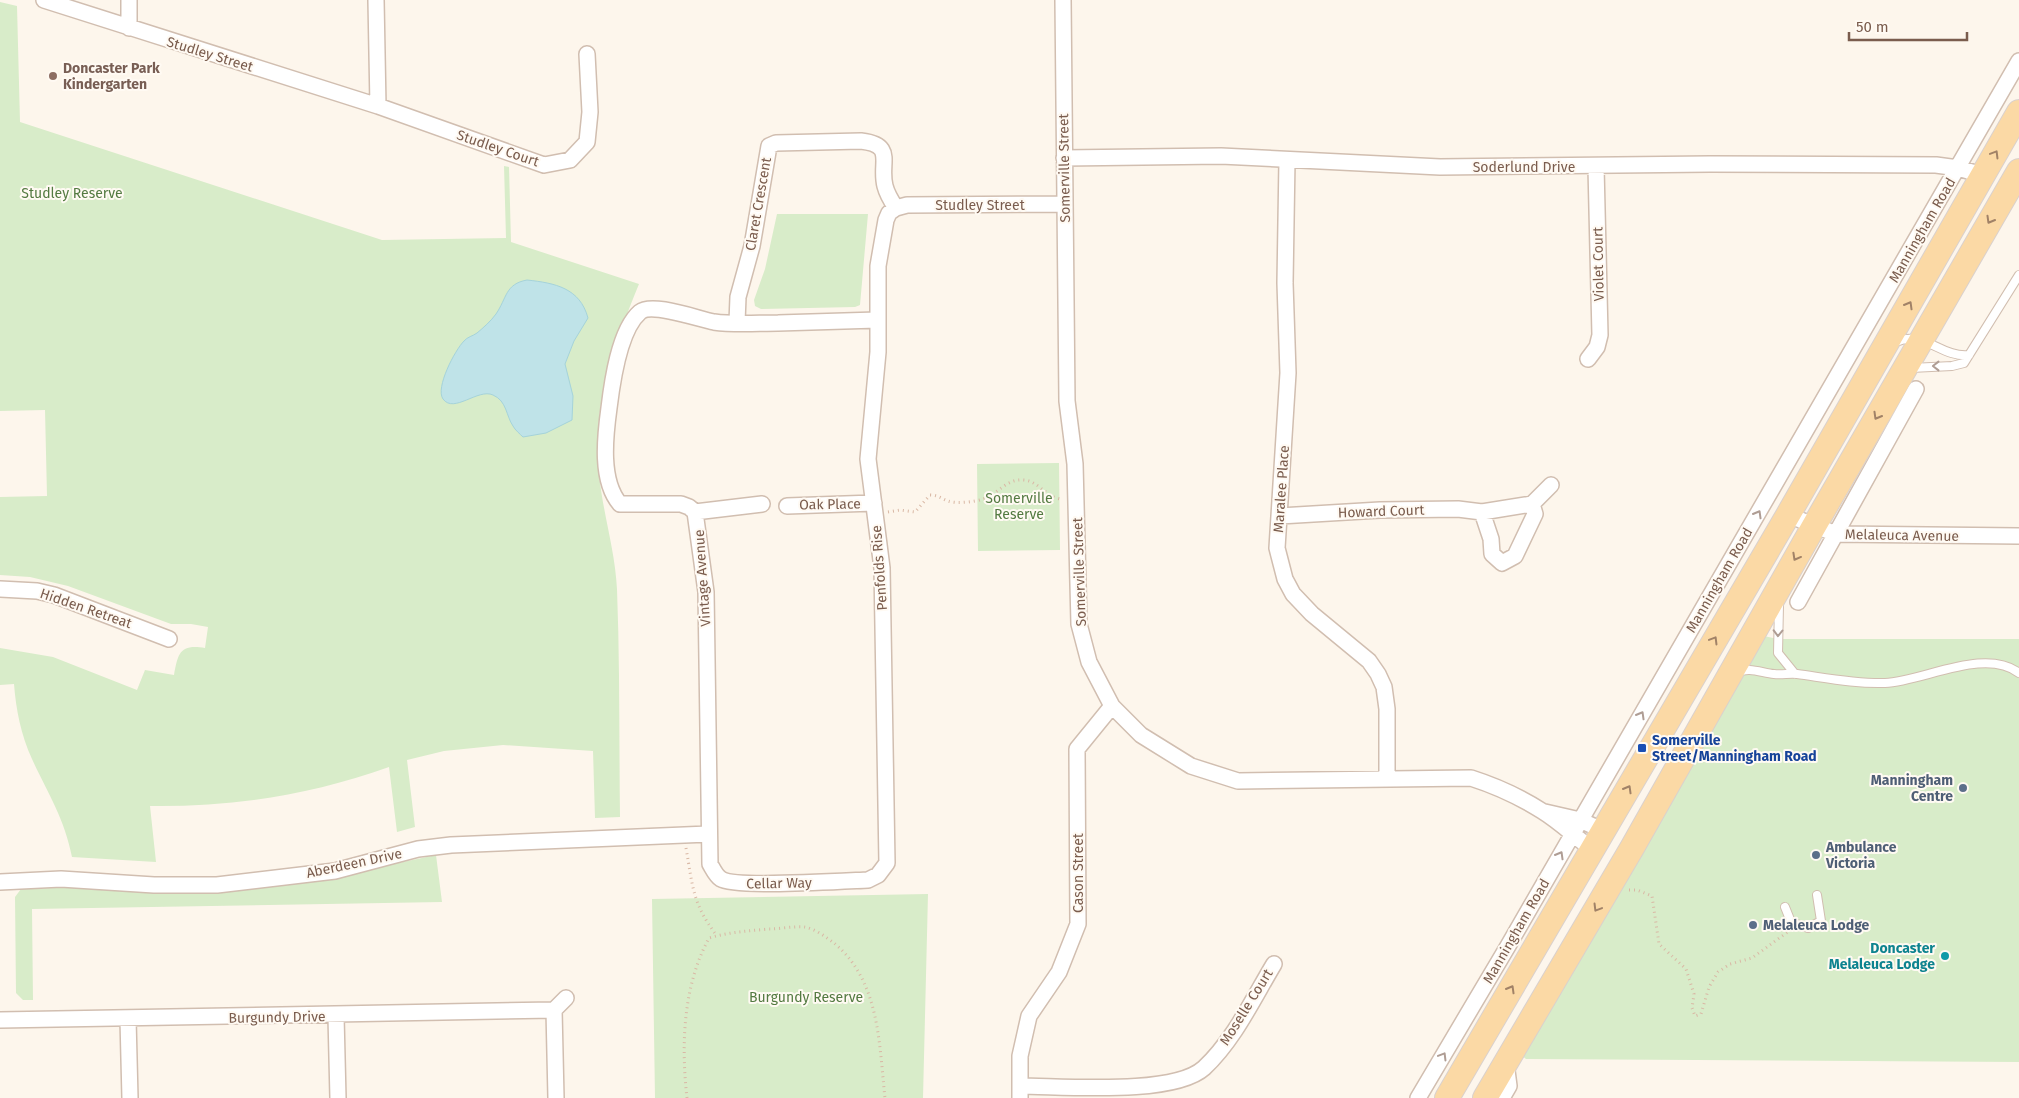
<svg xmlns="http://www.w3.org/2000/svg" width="2019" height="1098" viewBox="0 0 2019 1098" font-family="'Fira Sans',sans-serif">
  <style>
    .green { fill: #d8ecc9 }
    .water { fill: #bfe3e8; stroke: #a5d3da }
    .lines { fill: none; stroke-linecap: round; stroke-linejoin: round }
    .service-casing { stroke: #d1beb0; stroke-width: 10 }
    .minor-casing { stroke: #d1beb0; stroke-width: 18 }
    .primary-casing { stroke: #dad1cd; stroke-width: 26 }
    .path { stroke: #d9b8a5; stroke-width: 3; stroke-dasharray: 1 4; stroke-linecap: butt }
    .service { stroke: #fff; stroke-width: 8 }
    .minor { stroke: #fff; stroke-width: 15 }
    .primary { stroke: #fbd9a5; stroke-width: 24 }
    .oneway { stroke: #a18267 }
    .oneway2 { stroke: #af9d94 }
    .education-dot { fill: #8d6e63; stroke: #fffaf3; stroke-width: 2 }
    .transit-dot { fill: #1a4fb4; stroke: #fffaf3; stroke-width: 2 }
    .service-dot { fill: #5c6f8a; stroke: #fffaf3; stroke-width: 2 }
    .culture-dot { fill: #0f9aa8; stroke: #fffaf3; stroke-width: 2 }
    .labels { text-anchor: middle; stroke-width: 4; stroke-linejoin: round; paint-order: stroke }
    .street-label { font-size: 14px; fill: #7a5c4d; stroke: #fffaf3 }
    .education-label { font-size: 14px; font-weight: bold; fill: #785e54; stroke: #fffaf3; text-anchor: start }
    .park-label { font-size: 14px; fill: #537a41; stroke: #fffaf3 }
    .transit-label { font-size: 14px; font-weight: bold; fill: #164399; stroke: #fffaf3; text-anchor: start }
    .service-label { font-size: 14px; font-weight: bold; fill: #4e5e75; stroke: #fffaf3; text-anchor: start }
    .culture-label { font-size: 14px; font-weight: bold; fill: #0d838f; stroke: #fffaf3; text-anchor: end }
  </style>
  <rect width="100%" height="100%" fill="#fdf6ec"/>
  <!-- green -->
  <path class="green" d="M0,2L17,6L20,122L382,240L506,238L504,166L509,167L511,242L639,284C613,348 592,404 599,474C603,514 615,550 617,589C620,665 619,741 620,817L595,818L593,751L503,745L444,751L407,760L415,827L397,832L389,767C311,795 233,807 150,806L156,862L72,857C64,817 48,794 32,759C21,735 16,710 14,684L0,685V648L53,657L137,690L145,670L174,675C178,653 180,644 205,648L208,627L191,624H171L68,586L30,577L0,575V497L47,496L45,410L0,411Z
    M777,214H868L860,305L855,307L761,309L755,306L754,300L765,269Z
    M1059,463L1060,550L978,551L977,464Z
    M1754,634L1778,639H2019V1062L1526,1059L1514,1049Z
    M436,855L442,902L32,909L33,1000H23L16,993L15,897L21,889L90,887L370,869Z
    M928,894L923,1098H655L652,899Z"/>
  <!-- water -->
  <path class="water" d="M527,280C555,283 580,288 588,318L574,341L565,364L573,396L572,420L546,433L523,437C520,434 515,430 513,426C506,416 507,401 493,395C478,388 454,414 443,399C435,388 455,350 464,341C467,337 473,336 477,333C483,328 491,321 496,314C507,298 505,284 527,280Z"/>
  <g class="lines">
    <defs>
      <path id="service" d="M1896,342C1923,329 1941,358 1969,355
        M1911,368L1952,366L1964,363L2019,275
        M1779,605L1778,653L1795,674
        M1737,673C1748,666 1762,673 1774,674C1782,675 1790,673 1797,674C1826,678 1856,684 1885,683C1924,681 1985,647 2019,673
        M1785,907L1791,922L1808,928L1821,921L1817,895"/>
      <path id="minor" d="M44,0L378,106L544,165L570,160L587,142L590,112L587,54
        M376,0L378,106
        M1063,0L1067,401L1075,464L1079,624L1089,662L1112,706L1141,735L1191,766L1238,781L1471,778C1496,786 1520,797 1542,811C1560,822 1575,837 1592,849
        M129,28V0
        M1064,158L1221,156L1440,167L1710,164L1936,165L1958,168L1982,175
        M1287,160L1285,283L1288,373L1277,548L1285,579L1293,594L1312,614L1369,661L1378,674L1384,687L1387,709V777
        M896,208L907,205L1065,204
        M737,322L738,297L752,246L769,146L776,143L861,141C896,145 879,163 885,186C887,194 892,202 896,208L889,213L886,220L878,266V352L868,459L882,568L887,863L878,875L868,880C845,881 735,888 721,879C716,876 713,869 710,864L706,592L695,512L689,507L681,504H620C600,481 605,437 609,408C612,383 619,330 640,312C652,302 698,319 714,322C734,325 757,323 778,323C811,322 844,321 877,320
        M1588,359L1597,347L1600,335L1596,167
        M787,506L874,503
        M695,512L762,504
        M1482,512L1491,539L1492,554L1502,563L1515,556L1535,514L1532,504
        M1788,515L1836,534L2019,536
        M1280,516L1380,510L1458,509L1482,512L1532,504L1551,485
        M0,589L37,591L54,595L169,639
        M1798,602L1916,389
        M1545,812L1580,820L1604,831
        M0,882L61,879L154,885H217L335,871L418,849L451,845L708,834
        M336,1016L338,1098
        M128,1019L130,1098
        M0,1020L554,1010
        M1020,1086C1062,1086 1173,1096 1204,1068C1234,1040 1253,999 1274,964
        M556,1098L554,1010L566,998
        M1020,1098V1056L1029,1016L1059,972L1078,924L1077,749L1112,706
        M1418,1098L1508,946L2019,61
        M1502,1098L1509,1086L1506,1063"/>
      <path id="primary" d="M1447,1098L1788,515L2019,112
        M1485,1098L1632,848L1814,526L2019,171"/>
    </defs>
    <!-- service casing -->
    <use href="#service" class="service-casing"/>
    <!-- minor casing -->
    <use href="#minor" class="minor-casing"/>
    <!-- primary casing -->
    <use href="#primary" class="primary-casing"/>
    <!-- path -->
    <path class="path" d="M888,512L900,510L915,512L930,495C938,495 942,499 948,501C957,504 974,502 983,499C998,494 1007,478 1024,480C1038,481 1046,497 1061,499
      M686,848C693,887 692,903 717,936
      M1629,890H1637L1652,896L1659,944L1686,969L1694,994L1692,1008L1695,1016L1701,1014L1709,987L1718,972L1730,964L1752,958L1789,931
      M687,1098C681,1045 683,986 709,938C729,932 748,931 769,929C780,929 793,926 804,927C814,928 826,937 834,943C880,981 879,1044 885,1098"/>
    <!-- service -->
    <use href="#service" class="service"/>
    <!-- minor -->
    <use href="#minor" class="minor"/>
    <!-- primary -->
    <use href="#primary" class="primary"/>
  </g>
  <!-- one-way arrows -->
  <defs><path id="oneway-chevron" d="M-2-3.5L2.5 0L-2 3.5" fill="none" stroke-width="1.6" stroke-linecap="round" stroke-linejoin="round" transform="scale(1.25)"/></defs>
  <g class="oneway">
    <use href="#oneway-chevron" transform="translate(1995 154) rotate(-59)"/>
    <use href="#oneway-chevron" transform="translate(1990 220) rotate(120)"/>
    <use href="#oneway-chevron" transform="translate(1909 305) rotate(-60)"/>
    <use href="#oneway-chevron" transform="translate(1877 416) rotate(120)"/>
    <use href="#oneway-chevron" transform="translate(1796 557) rotate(119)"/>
    <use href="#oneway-chevron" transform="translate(1714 640) rotate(-59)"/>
    <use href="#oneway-chevron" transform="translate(1628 789) rotate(-60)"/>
    <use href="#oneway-chevron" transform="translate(1597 908) rotate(121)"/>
    <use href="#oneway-chevron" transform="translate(1511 989) rotate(-60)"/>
  </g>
  <g class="oneway2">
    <use href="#oneway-chevron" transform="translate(1936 366) rotate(-180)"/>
    <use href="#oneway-chevron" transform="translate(1758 514) rotate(-60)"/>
    <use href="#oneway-chevron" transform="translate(1778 633) rotate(91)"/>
    <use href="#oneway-chevron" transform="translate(1641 715) rotate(-60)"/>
    <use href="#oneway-chevron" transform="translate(1560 855) rotate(-60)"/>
    <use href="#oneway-chevron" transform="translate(1443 1056) rotate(-59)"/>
  </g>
  <!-- markers -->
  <circle class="education-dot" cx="53" cy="76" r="5"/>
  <rect class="transit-dot" x="1637" y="743" width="10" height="10" rx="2.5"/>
  <g class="service-dot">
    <circle cx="1963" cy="788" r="5"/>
    <circle cx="1816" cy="855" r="5"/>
    <circle cx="1753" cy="925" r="5"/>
  </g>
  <circle class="culture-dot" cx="1945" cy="956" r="5"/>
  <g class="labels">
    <!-- street labels -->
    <g class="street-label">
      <text transform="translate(210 54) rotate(17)" y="5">Studley Street</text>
      <text transform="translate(498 148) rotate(19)" y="5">Studley Court</text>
      <text x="1524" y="172">Soderlund Drive</text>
      <text transform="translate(1064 168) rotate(-91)" y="5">Somerville Street</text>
      <text transform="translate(758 204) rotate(-80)" y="5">Claret Crescent</text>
      <text x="980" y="210">Studley Street</text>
      <text transform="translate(1922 230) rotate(-60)" y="5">Manningham Road</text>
      <text transform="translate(1598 264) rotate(-91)" y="5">Violet Court</text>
      <text transform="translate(1281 489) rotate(-86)" y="5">Maralee Place</text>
      <text transform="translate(830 504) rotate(-1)" y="5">Oak Place</text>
      <text transform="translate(1381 511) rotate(-2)" y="5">Howard Court</text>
      <text transform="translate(1902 535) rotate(1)" y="5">Melaleuca Avenue</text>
      <text transform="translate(879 568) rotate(-94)" y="5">Penfolds Rise</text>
      <text transform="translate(1079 572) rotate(-92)" y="5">Somerville Street</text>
      <text transform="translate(702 578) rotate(-94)" y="5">Vintage Avenue</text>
      <text transform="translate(1719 580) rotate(-60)" y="5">Manningham Road</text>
      <text transform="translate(86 608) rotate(19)" y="5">Hidden Retreat</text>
      <text transform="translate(354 863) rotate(-12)" y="5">Aberdeen Drive</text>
      <text transform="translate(1078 873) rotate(-90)" y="5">Cason Street</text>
      <text transform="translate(779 883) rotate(-1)" y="5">Cellar Way</text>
      <text transform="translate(1516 931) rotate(-60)" y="5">Manningham Road</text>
      <text transform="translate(1246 1007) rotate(-58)" y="5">Moselle Court</text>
      <text transform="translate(277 1017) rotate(-1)" y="5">Burgundy Drive</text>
    </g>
    <!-- education labels -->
    <g class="education-label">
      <text x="63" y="73">Doncaster Park<tspan x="63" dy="16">Kindergarten</tspan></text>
    </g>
    <!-- park labels -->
    <g class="park-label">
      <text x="72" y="198">Studley Reserve</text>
      <text x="1019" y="503">Somerville<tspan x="1019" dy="16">Reserve</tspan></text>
      <text x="806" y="1002">Burgundy Reserve</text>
    </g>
    <!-- transit labels -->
    <g class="transit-label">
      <text x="1652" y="745">Somerville<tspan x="1652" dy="16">Street/Manningham Road</tspan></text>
    </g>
    <!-- service labels -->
    <g class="service-label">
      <text x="1953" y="785" text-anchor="end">Manningham<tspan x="1953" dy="16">Centre</tspan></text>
      <text x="1826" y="852">Ambulance<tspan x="1826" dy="16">Victoria</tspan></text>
      <text x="1763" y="930">Melaleuca Lodge</text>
    </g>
    <!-- culture labels -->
    <g class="culture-label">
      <text x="1935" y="953">Doncaster<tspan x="1935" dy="16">Melaleuca Lodge</tspan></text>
    </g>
  </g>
  <!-- scale -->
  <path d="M1849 32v8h118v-8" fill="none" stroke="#7a5c4d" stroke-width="2.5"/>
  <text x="1856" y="32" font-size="15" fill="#7a5c4d" stroke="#fffaf3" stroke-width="4" paint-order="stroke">50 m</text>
</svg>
